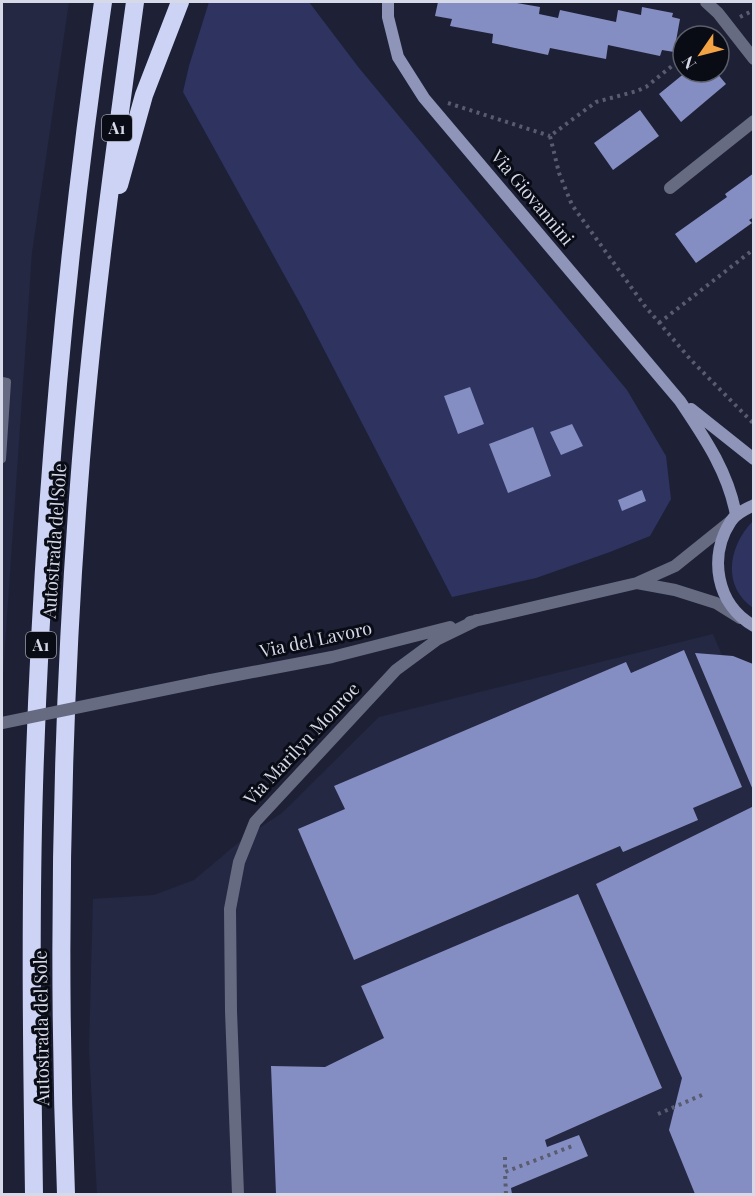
<svg xmlns="http://www.w3.org/2000/svg" width="755" height="1196" viewBox="0 0 755 1196" font-family="'Playfair Display',serif">
  <style>
    .built { fill: #242843 }
    .green { fill: #2e3360 }
    .building { fill: #858ec2 }
    .lines { fill: none; stroke-linecap: round; stroke-linejoin: round }
    .path { stroke: #595c70; stroke-width: 4; stroke-dasharray: 3 4.5; stroke-linecap: butt }
    .lane { stroke: #676b82; stroke-width: 8 }
    .street { stroke: #676b82; stroke-width: 12 }
    .secondary { stroke: #8e95b8; stroke-width: 12 }
    .highway { stroke: #cdd3f5; stroke-width: 18 }
    .street-bridge { stroke: #676b82; stroke-width: 12 }
    .labels { text-anchor: middle; stroke-width: 6; stroke-linejoin: round; paint-order: stroke }
    .shield { fill: #0a0c15; stroke: #999ca9; stroke-width: 1.5 }
    .shield-label { font-size: 16px; font-weight: bold; fill: #d6d9e8 }
    .street-label { font-size: 18px; fill: #d6d9e8; stroke: #0a0c15 }
  </style>
  <rect width="100%" height="100%" fill="#1e2136"/>
  <!-- built -->
  <path class="built" d="M2,2H69L32,252L3,675L2,788Z
    M713,634L753,729V1194H97L89,1049L93,899L154,895L194,880L244,838L282,813L379,717Z"/>
  <!-- green -->
  <path class="green" d="M209,2H309L359,68L627,390L666,456L671,499L650,536L610,552L536,578L452,597L302,307L183,92L189,66Z
    M753,521V608C721,586 729,545 753,521Z"/>
  <!-- building -->
  <path class="building" d="M438,2H511L540,7L539,14L558,18L560,10L616,22L618,10L641,15L642,7L673,13L672,17L680,19L674,52L662,50L660,56L608,45L606,59L550,48L548,55L492,43L493,34L450,26L452,19L435,16Z
    M686,72H716L726,84L681,122L659,94Z
    M640,110L659,136L613,170L594,143Z
    M754,173V217L749,220L752,223L696,263L675,234L727,197L725,194Z
    M470,387L484,424L458,434L444,396Z
    M572,424L583,446L561,455L550,432Z
    M533,427L551,476L508,493L489,444Z
    M642,490L646,501L622,511L618,500Z
    M684,650L742,787L693,808L698,820L623,852L620,846L354,960L298,829L345,809L334,786L626,662L631,673Z
    M695,653L733,656L753,664V790Z
    M754,806V1194H695L669,1130L682,1078L596,884Z
    M578,894L662,1088L545,1140L547,1147L579,1135L588,1156L511,1188L512,1194H276L271,1066L325,1067L384,1038L361,986Z"/>
  <g class="lines">
    <!-- path -->
    <path class="path" d="M740,17L754,10
      M683,57L646,87L637,91L596,102L550,136L559,173L572,205L644,305L691,360L754,424
      M448,103L550,136
      M659,323L754,249
      M658,1114L702,1095
      M505,1157V1172
      M506,1194L505,1172L575,1145"/>
    <!-- lane -->
    <path class="lane" d="M2,381L7,382L2,459"/>
    <!-- street -->
    <path class="street" d="M706,2L718,13L754,59
      M670,188L754,121
      M637,583L675,590L716,603L740,618
      M470,622L637,583L675,566L731,521
      M211,680L332,657L450,627
      M238,1194L231,1011L230,909L239,862L255,822L396,670L438,639L477,620"/>
    <!-- secondary -->
    <path class="secondary" d="M388,2V17L398,57L424,98L680,401C704,437 728,471 736,515
      M691,409L754,459
      M754,505C746,509 736,513 731,521C708,556 716,605 754,626"/>
    <!-- highway -->
    <path class="highway" d="M119,185L144,95L180,2
      M34,1194C32,1058 30,922 34,786C42,524 65,261 103,2
      M66,1194C57,958 61,721 79,485C91,323 113,162 135,2"/>
    <!-- street-bridge -->
    <path class="street-bridge" d="M2,723L211,680"/>
  </g>
  <g class="labels">
    <!-- shield labels -->
    <g class="shield">
      <rect x="102" y="115" width="30" height="26" rx="4.5"/>
      <rect x="26" y="632" width="30" height="26" rx="4.5"/>
    </g>
    <g class="shield-label">
      <text x="117" y="134">A1</text>
      <text x="41" y="651">A1</text>
    </g>
    <!-- street labels -->
    <g class="street-label">
      <text transform="translate(532 198) rotate(50)" y="6">Via Giovannini</text>
      <text transform="translate(55 541) rotate(-86)" y="6">Autostrada del Sole</text>
      <text transform="translate(316 640) rotate(-12)" y="6">Via del Lavoro</text>
      <text transform="translate(302 744) rotate(-47)" y="6">Via Marilyn Monroe</text>
      <text transform="translate(42 1028) rotate(-91)" y="6">Autostrada del Sole</text>
    </g>
  </g>
  <!-- border -->
  <rect width="755" height="1196" fill="none" stroke="#d6d9e8" stroke-width="6"/>
  <!-- north arrow -->
  <g transform="translate(701 54) rotate(235)"><circle r="28" fill="#0a0c15" stroke="#5c5e69" stroke-width="1.5"/>
  <path d="M0-4.5L10 22L0 15L-10 22Z" fill="#f4a344"/>
  <text y="-9" font-size="16" font-weight="bold" text-anchor="middle" fill="#d6d9e8">N</text>
  </g>
</svg>
